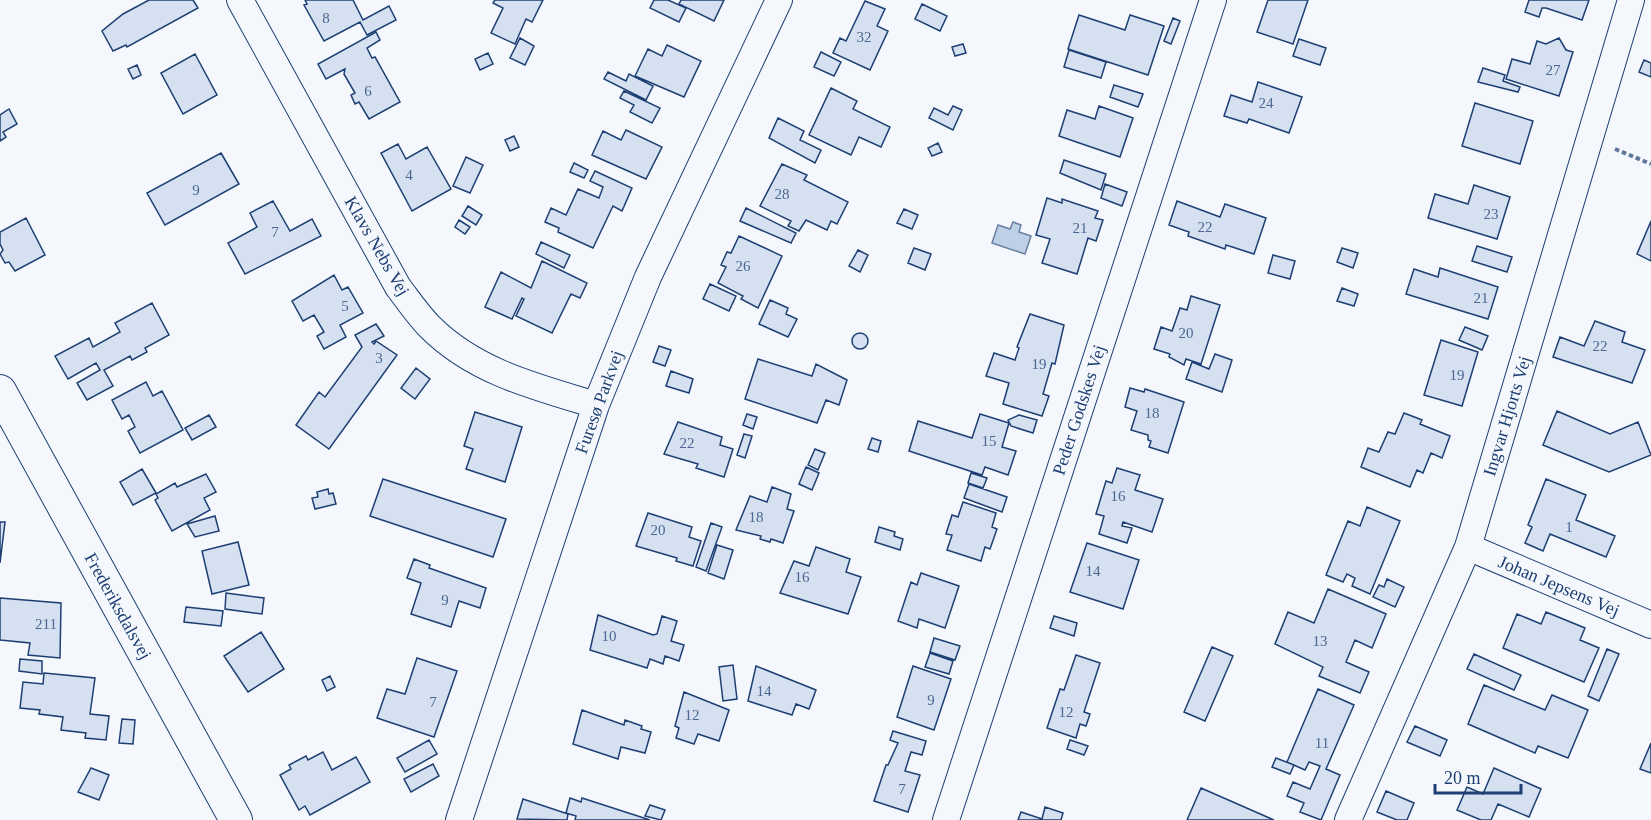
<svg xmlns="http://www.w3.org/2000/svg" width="1651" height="820" viewBox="0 0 1651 820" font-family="Georgia,serif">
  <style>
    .water { fill: #bed0e5; stroke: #687fa3; stroke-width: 1.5 }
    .building { fill: #d5e0f0; stroke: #1d3f73; stroke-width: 1.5 }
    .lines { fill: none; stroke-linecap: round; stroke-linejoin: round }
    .minor-casing { stroke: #1d3f73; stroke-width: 28 }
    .tertiary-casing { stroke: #1d3f73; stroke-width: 34 }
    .path { stroke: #5e769c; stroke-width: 4; stroke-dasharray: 4.5 3; stroke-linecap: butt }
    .minor { stroke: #f4f7fb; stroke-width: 26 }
    .tertiary { stroke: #f4f7fb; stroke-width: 32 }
    .labels { text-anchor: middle; stroke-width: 4.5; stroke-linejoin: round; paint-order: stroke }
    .number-label { font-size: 15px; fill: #4b6792 }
    .street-label { font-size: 18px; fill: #1d3f73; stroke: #f4f7fb }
  </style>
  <rect width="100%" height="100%" fill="#f4f7fb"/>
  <!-- water -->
  <path class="water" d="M1013,222L1021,225L1019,232L1031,236L1025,254L992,243L998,225L1010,229Z"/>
  <!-- building -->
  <path class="building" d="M149,0H193L198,8L127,47L126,45L113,51L102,31L123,14Z
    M305,0H353L363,20L389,6L396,20L367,35L360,22L324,41L304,5L307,4Z
    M495,0H543L532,22L526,19L515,44L491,33L503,8L493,3Z
    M654,0H668L686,8L679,22L650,8Z
    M681,0H724L714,21L679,4Z
    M1268,0H1308L1293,44L1257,32Z
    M1529,0H1589L1582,20L1546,8H1542L1539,17L1525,12Z
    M865,1L885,9L877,26L888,31L870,70L833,53L840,38L846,41Z
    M922,4L947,16L940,31L915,19Z
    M1079,15L1125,30L1130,15L1164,26L1148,75L1068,49Z
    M1173,18L1180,21L1171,44L1164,41Z
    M376,32L380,40L367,48L372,58L375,57L400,102L369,119L359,102L355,104L351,95L355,93L344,74L345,69L326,79L318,64Z
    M520,38L534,46L525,65L510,58Z
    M1559,38L1566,50L1573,52L1559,96L1506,79L1512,59L1530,64L1537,41L1546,44Z
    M1299,39L1326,48L1320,65L1293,56Z
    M963,44L966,53L955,56L952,47Z
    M667,45L701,61L684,97L635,76L648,49L662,56Z
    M1069,50L1106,62L1101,78L1064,67Z
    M821,52L841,62L834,76L814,67Z
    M488,53L493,64L480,70L475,59Z
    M195,54L217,95L183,114L161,73Z
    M1644,60L1651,63V77L1639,72Z
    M137,65L141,75L133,79L128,69Z
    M1483,68L1505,75L1503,81L1520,87L1518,92L1478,82Z
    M608,72L626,81L629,74L653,86L646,100L604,79Z
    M1258,82L1302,97L1289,133L1249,119L1247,123L1224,116L1231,95L1252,102Z
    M1114,85L1143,94L1138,107L1110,97Z
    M831,88L857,101L853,109L890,127L881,147L859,137L851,155L809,135Z
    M624,91L660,108L652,123L630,112L634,105L620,98Z
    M1475,103L1533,121L1520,164L1462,146Z
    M953,106L962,110L953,130L929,118L934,108L948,115Z
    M1099,106L1133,118L1120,157L1059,136L1067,110L1095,119Z
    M9,109L17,124L3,132L6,137L0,141V115Z
    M778,118L804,131L800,140L821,150L815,163L769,138Z
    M626,130L662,147L646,179L592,155L603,131L621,140Z
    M514,136L519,147L510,151L505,140Z
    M938,143L942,152L932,156L928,148Z
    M398,144L406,159L427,147L451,189L412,211L381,153Z
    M221,153L239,184L165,225L147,193Z
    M466,157L483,165L470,193L453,186Z
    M1064,160L1106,174L1101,190L1060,173Z
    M574,163L588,170L584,178L570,172Z
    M782,164L807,175L804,180L848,202L837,224L831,221L827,230L806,220L799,231L788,226L791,221L760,206Z
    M595,171L632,188L622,211L613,206L593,248L558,232L559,228L545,222L551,208L566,215L578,189L599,198L603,187L590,181Z
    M1105,184L1127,192L1122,206L1101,198Z
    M1474,185L1510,197L1497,239L1428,218L1435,194L1468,204Z
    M1047,198L1062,203V199L1098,211L1095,218L1103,220L1096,241L1088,238L1077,274L1042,263L1050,239L1036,235Z
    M273,201L290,231L312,219L321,236L245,274L228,243L257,227L250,213Z
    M1177,201L1220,217L1225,204L1266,218L1254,254L1226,245L1225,249L1188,236L1189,232L1169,225Z
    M468,206L482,215L476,225L462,216Z
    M746,208L796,233L791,243L740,221Z
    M904,209L918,215L912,229L897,223Z
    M26,218L45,255L15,271L9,262L5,263L0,254L3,250L0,244V232Z
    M459,220L470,227L465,234L455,227Z
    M1651,221V261L1637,254Z
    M739,236L782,256L758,308L741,299L743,296L718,283L726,267L721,265L727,252L731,253Z
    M541,242L570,255L564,268L536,254Z
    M1477,246L1512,257L1507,272L1472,261Z
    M914,248L931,254L925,270L908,263Z
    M1342,248L1358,253L1353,268L1337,262Z
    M858,250L868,255L860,272L849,266Z
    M1273,255L1295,261L1290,279L1268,273Z
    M542,261L587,283L580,298L571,294L552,333L516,316L524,299L522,298L512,319L485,307L501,272L531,288Z
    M1440,268L1498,287L1488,319L1406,294L1414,269L1438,277Z
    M334,275L342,290L348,287L363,313L340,325L346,337L324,349L317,336L324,332L314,315L303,321L292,301Z
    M710,284L736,296L729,311L703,299Z
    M1342,288L1358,294L1354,306L1337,301Z
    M1191,296L1220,305L1201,364L1186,359L1184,365L1169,357L1170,354L1154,349L1161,327L1172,331L1180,308L1187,310Z
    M770,300L788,308L786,314L797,319L788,337L759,324Z
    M152,303L169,335L145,348L147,352L132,360L130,356L104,370L113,386L87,400L77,383L100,370L96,363L68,379L55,356L89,338L93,347L120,332L115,323Z
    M1030,314L1064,325L1055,364L1052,363L1043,394L1049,396L1042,416L1003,404L1009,383L986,376L994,353L1015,360L1019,348L1017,347Z
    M1595,321L1625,332L1622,342L1645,350L1632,383L1553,357L1560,337L1584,346Z
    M376,324L384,336L372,342L374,344L376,341L397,355L329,449L296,425L319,392L325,397L362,347L355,335Z
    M1465,327L1488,336L1482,350L1459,340Z
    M852 341a8 8 0 1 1 16 0a8 8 0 1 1-16 0Z
    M1441,340L1478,352L1462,406L1424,395Z
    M659,346L671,350L665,366L653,362Z
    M1215,354L1232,360L1222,392L1186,379L1192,362L1209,369Z
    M758,359L812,376L816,364L847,380L839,405L826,400L817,423L745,399Z
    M416,368L430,379L415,399L401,388Z
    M671,371L693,379L689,393L666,386Z
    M146,382L153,396L162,391L183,430L140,453L128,431L135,427L129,415L122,419L112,400Z
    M1130,388L1144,392L1145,389L1184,402L1168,453L1149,447L1151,441L1148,440V435L1131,430L1137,411L1125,407Z
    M1557,411L1610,434L1638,422L1651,455L1609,472L1543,445Z
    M475,412L522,427L505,482L466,469L473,449L464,446Z
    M1404,413L1422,420L1420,424L1450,436L1442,458L1431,453L1423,473L1417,470L1410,487L1361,467L1368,448L1379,452L1388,432L1395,434Z
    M747,414L757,417L753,429L743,425Z
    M980,414L1009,423L1002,447L1016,451L1008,475L985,467L982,475L909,451L918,421L972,438Z
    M209,415L216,427L192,440L185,428Z
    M1019,415L1037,420L1033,433L1011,426L1008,420Z
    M678,422L722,437L720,445L733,449L724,477L696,468L698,464L664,454Z
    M744,434L752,436L745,458L737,455Z
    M872,438L881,441L878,452L868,449Z
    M815,449L825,453L818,470L808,465Z
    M806,467L819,473L812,490L799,484Z
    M1117,468L1140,475L1135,490L1163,499L1152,532L1123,522L1122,526L1132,528L1127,543L1099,534L1104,516L1096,514L1106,481L1112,483Z
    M142,469L156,493L133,505L120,482Z
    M971,473L987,478L983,488L968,483Z
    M206,474L216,492L204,498L210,510L172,531L155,500L158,498L156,494L175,483L177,487Z
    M383,479L506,519L493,557L370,516Z
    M1546,479L1586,495L1576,520L1615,536L1606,557L1550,534L1543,551L1525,543L1532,527L1528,525Z
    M969,484L1007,497L1002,512L964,498Z
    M772,487L791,494L787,509L794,511L783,543L771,539L770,542L760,539L761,536L736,530L750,496L767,502Z
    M328,489L329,494L333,493L336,504L315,509L312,498L318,497L317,492Z
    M963,502L996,513L992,527L997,529L990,549L985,547L981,561L947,550L952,535L946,534L952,515L958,517Z
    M1367,507L1400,521L1370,594L1352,586L1355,578L1347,574L1343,582L1326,575L1348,521L1360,526Z
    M648,513L692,527L689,537L701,541L693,566L676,561L677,558L636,546Z
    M215,516L219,531L195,537L187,524Z
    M0,522H5L0,563Z
    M711,523L722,527L706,571L696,567Z
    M879,527L895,532L894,536L903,539L900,550L875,542Z
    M238,542L249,585L212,594L202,551Z
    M1087,543L1139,560L1123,609L1070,592Z
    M717,545L733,550L724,579L708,573Z
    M816,547L850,559L846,572L861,577L848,614L780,593L794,561L809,566Z
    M414,559L430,565L429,568L486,588L480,608L459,601L451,627L411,614L421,583L407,578Z
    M921,573L959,586L945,628L919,619L917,628L898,621L911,582L917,585Z
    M1387,579L1404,587L1395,607L1373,597L1379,585L1384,587Z
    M1328,589L1386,614L1372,648L1355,640L1346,662L1369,672L1360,693L1319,676L1323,667L1275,644L1288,612L1314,623Z
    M226,593L264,598L262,614L225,609Z
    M0,598L61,603L60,658L28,655L30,643L0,640Z
    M186,607L223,611L221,626L184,622Z
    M1546,612L1585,628L1580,640L1599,648L1584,682L1503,648L1517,614L1541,624Z
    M598,615L653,635L657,634L662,616L677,621L671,641L684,645L679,661L665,656L663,664L650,659L647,668L590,650Z
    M1054,616L1077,623L1074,636L1050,628Z
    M261,632L284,669L248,692L224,656Z
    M934,638L960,646L955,660L930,652Z
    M1212,647L1233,656L1205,721L1184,712Z
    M1607,649L1619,654L1599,701L1588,696Z
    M930,653L953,661L949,674L925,667Z
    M1474,654L1521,675L1514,690L1467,669Z
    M1076,655L1100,663L1084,712L1090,714L1086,726L1080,724L1076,738L1047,728L1060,689L1064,690Z
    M417,658L457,671L434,737L377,718L387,689L405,694Z
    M20,659L42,661V674L19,671Z
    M733,665L737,699L723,701L719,667Z
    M756,666L816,690L809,709L796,704L792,715L748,701Z
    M913,666L951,679L934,730L897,717Z
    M44,673L95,678L90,714L109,716L106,740L85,738L86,733L61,730L63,717L39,714L40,710L20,708L23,682L43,684Z
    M330,676L335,687L327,691L322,680Z
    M1484,685L1545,710L1552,695L1588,710L1568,758L1538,746L1535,753L1468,724Z
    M1318,689L1354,705L1326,769L1340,775L1321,820L1300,812L1304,803L1287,796L1293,782L1310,789L1320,766L1309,762L1305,770L1287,762Z
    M684,692L729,710L719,741L698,734L694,744L676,738L679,728L675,726Z
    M582,710L624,725L625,720L642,726L641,729L651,732L645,753L621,747L618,759L573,744Z
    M122,719L135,720L133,744L119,743Z
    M1415,726L1447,740L1440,756L1407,742Z
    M893,731L926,741L922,755L911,752L905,771L920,775L908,812L874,801L886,765H888L898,743L890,740Z
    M429,740L437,754L405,772L397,758Z
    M1070,740L1088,746L1084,755L1067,749Z
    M1651,743V773L1640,769Z
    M323,752L332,770L356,757L370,782L310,815L305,806L299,810L280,775L291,769L289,765L306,756L308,760Z
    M1276,758L1294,765L1290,774L1272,767Z
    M433,764L439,776L411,792L404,779Z
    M91,768L109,775L99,800L78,792Z
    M1494,768L1541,789L1529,817L1498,804L1491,820H1481L1457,810L1467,787L1483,794Z
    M1201,788L1274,820H1187Z
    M1386,791L1414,803L1407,820H1397L1377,812Z
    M570,798L581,802L582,798L650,820H575L576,816L566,813Z
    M523,799L568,814L567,820L517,819Z
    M650,805L665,810L661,820L645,816Z
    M1045,807L1063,813L1061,820H1018L1021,812L1042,819Z"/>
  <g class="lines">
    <defs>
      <path id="minor" d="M240,0L398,287C408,300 418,315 430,327C475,372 536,387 596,405
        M1468,547L1651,625
        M459,820L596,405L648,277L779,0
        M946,820L1213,0
        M1348,820L1468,547L1631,0"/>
      <path id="tertiary" d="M0,391L236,820"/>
    </defs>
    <!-- minor casing -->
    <use href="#minor" class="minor-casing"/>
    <!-- tertiary casing -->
    <use href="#tertiary" class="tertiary-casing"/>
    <!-- path -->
    <path class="path" d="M1615,149L1651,164"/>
    <!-- minor -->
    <use href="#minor" class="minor"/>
    <!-- tertiary -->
    <use href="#tertiary" class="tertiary"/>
  </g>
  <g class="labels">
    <!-- number labels -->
    <g class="number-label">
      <text x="326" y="23">8</text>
      <text x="864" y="42">32</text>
      <text x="1553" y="75">27</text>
      <text x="368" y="96">6</text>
      <text x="1266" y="108">24</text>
      <text x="409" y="180">4</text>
      <text x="196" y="195">9</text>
      <text x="782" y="199">28</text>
      <text x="1491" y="219">23</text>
      <text x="1205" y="232">22</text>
      <text x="1080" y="233">21</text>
      <text x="275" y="237">7</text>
      <text x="743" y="271">26</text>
      <text x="1481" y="303">21</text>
      <text x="345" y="311">5</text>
      <text x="1186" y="338">20</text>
      <text x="1600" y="351">22</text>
      <text x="379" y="363">3</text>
      <text x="1039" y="369">19</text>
      <text x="1457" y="380">19</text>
      <text x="1152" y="418">18</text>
      <text x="989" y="446">15</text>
      <text x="687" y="448">22</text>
      <text x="1118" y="501">16</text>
      <text x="756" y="522">18</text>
      <text x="1569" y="532">1</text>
      <text x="658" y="535">20</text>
      <text x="1093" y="576">14</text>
      <text x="802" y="582">16</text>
      <text x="445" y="605">9</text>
      <text x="46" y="629">211</text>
      <text x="609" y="641">10</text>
      <text x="1320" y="646">13</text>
      <text x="764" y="696">14</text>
      <text x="931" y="705">9</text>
      <text x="433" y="707">7</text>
      <text x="1066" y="717">12</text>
      <text x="692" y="720">12</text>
      <text x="1322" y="748">11</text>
      <text x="902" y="794">7</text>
    </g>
    <!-- street labels -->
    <g class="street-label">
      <text transform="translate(377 246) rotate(60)" y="6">Klavs Nebs Vej</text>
      <text transform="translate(599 402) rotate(-70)" y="6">Furesø Parkvej</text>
      <text transform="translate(1079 410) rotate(-72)" y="6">Peder Godskes Vej</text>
      <text transform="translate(1507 416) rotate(-73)" y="6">Ingvar Hjorts Vej</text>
      <text transform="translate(1559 586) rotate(23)" y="6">Johan Jepsens Vej</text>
      <text transform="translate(118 606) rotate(61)" y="6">Frederiksdalsvej</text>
    </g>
  </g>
  <!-- scale -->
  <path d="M1435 784v9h86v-9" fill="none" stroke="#1d3f73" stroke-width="3"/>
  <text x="1444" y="784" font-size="18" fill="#1d3f73" stroke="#f4f7fb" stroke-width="4.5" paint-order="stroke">20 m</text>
</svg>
